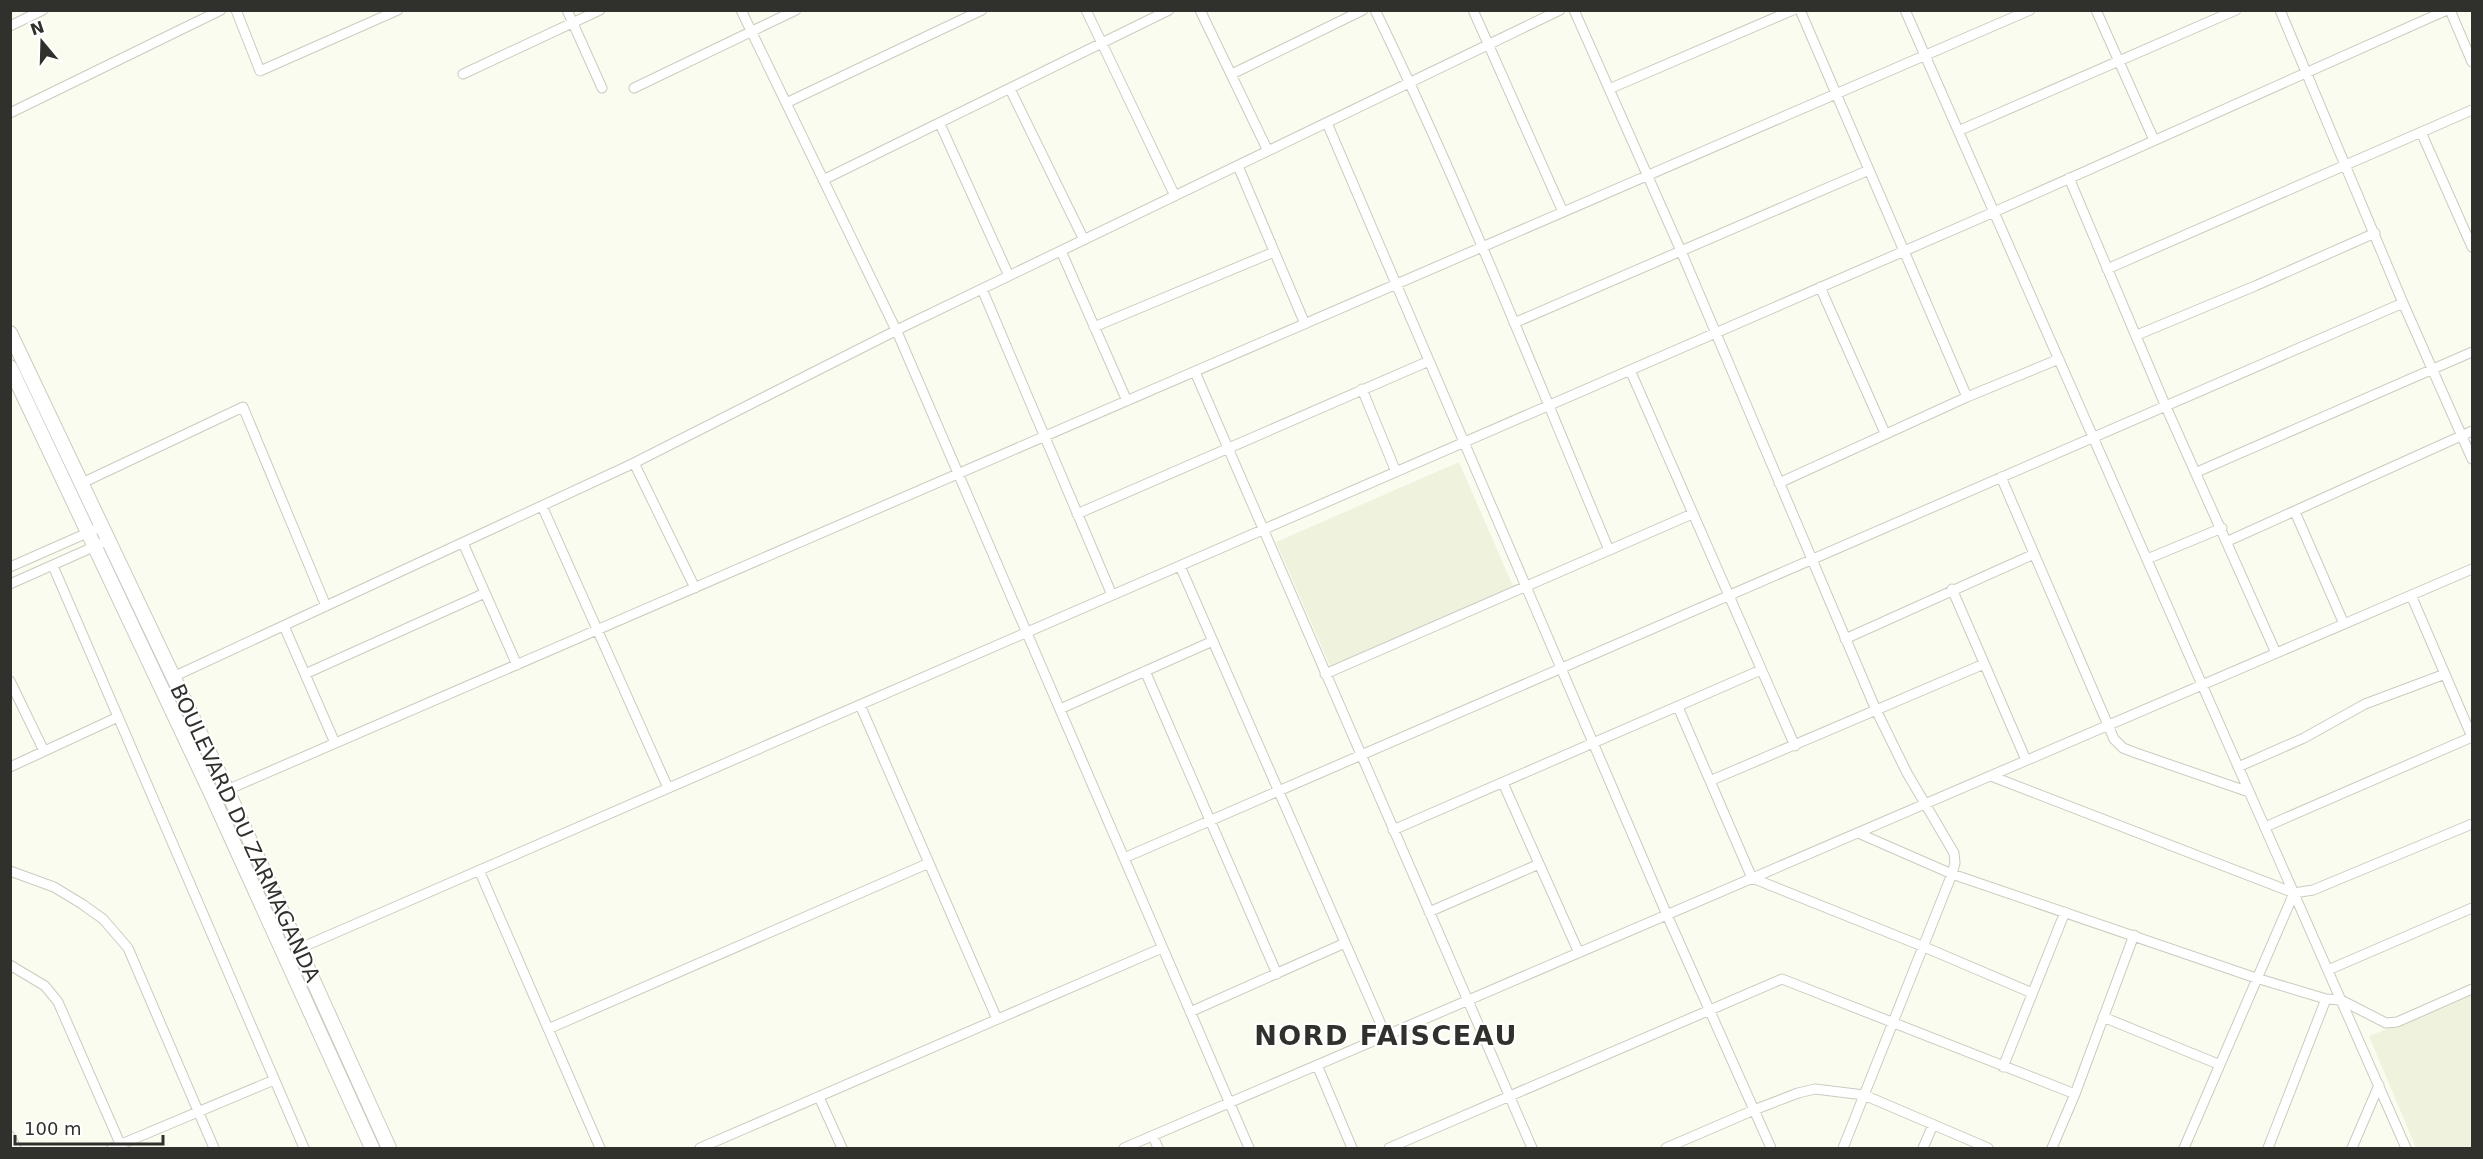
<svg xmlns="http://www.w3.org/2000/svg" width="2483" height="1159" viewBox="0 0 2483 1159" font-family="'DejaVu Sans',sans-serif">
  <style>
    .built { fill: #eff3de }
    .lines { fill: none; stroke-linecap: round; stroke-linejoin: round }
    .street-casing { stroke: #caccc0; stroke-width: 11 }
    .secondary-casing { stroke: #caccc0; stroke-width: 16 }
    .street { stroke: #fff; stroke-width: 9 }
    .secondary { stroke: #fff; stroke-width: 14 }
    .labels { text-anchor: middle; stroke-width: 4.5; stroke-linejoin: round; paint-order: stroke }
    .street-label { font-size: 21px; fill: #30312c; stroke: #fff }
    .district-label { font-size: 27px; font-weight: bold; letter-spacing: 1.5px; fill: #30312c; stroke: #fff }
  </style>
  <rect width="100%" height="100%" fill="#fafcef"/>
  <!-- built -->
  <path class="built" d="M1459,462L1513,586L1330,666L1276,542Z
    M2472,995V1148H2416L2369,1036Z"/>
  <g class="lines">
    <defs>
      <path id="street" d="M236,10L260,71L398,10
        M567,10L602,88
        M741,10L898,334L1249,1148
        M1086,10L1175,196
        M1200,10L1268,151
        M1375,10C1461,187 1533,369 1609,550
        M1473,10L1563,212
        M1574,10L1681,251L1876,710L1907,773L1954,853L1955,863L1952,874L1843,1148
        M1800,10L1967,397
        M1905,10L2406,1148
        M2096,10L2154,140
        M2280,10L2403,303L2472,459
        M2450,10L2472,62
        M10,26L43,10
        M463,74L600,10
        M1232,74L1363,10
        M634,88L796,10
        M1010,89L1084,240
        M1609,89L1793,10
        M786,103L982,10
        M10,113L221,10
        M1327,123L1667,915L1771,1148
        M940,124L1009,276
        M1958,131L2236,10
        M2421,132L2472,247
        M1238,166L1305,324
        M2069,178L2166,407L2276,653
        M823,180L1169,10
        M1061,251L1127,401
        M2107,269L2472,110
        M1820,287L1885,433
        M982,289L1112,595
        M1514,323L1869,170
        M1094,327L1274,252
        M2137,335L2255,286L2375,233
        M1630,370L1795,746
        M1195,372L1532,1148
        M1362,389L1396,472
        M634,463L695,588
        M2197,472L2472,352
        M2001,477L2114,739L2123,748L2136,753L2249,792
        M82,483L243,407L326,606
        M1779,483L1967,397L2059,359
        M542,506L668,788
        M2295,512L2344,624
        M1077,514L1429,361
        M2228,541L2472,431
        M463,543L517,665
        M2147,559L2222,528
        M53,566L304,1148
        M1180,566L1386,1036
        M10,567L103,526
        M10,584L109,540
        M1952,589L2026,760
        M2411,595L2472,737
        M284,626L335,743
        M1845,639L2034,554
        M1145,671L1277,974
        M305,674L485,593
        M1325,674L1692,514
        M173,677L632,464L905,326L1560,10
        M10,681L44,751
        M860,705L997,1019
        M1678,707L1752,878L1922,946L2032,993
        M1060,709L1213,641
        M10,767L118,717
        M2238,767L2304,738L2365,704L2445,674
        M1991,776L2294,893L2313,890L2472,824
        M1712,780L1984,664
        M1503,783L1579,953
        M227,790L2030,10
        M2265,827L2472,737
        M1393,830L1761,670
        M1858,833L1952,874L2256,978L2326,999L2341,1000L2386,1023L2397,1022L2472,989
        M1124,858L2403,303
        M479,870L600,1148
        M10,871L54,887L82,904L103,919L128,948L214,1148
        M1429,912L1539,864
        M298,949L1994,212L2447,10
        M10,965L45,986L58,1002L122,1148
        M2328,970L2472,908
        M1190,1012L1345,943
        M2103,1017L2218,1064
        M548,1029L929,863
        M1317,1065L1352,1148
        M2003,1067L2065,912
        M819,1097L842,1148
        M10,1136L16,1148
        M1153,1136L1158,1148
        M112,1148L274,1080
        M700,1148L1162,948
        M1124,1148L2472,569
        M1389,1148L1782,979L2075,1094
        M1666,1148L1754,1110L1798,1093L1815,1089L1864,1095L1988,1148
        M1923,1148L1933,1125
        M2052,1148L2075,1094L2134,935
        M2184,1148L2294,893
        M2268,1148L2326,999
        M2352,1148L2379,1085"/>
      <path id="secondary" d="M10,333L227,790L389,1148
        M10,367L210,791L372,1148"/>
    </defs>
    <!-- street casing -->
    <use href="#street" class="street-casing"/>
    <!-- secondary casing -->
    <use href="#secondary" class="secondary-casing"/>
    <!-- street -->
    <use href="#street" class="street"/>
    <!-- secondary -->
    <use href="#secondary" class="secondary"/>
  </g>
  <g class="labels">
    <!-- street labels -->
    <g class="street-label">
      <text transform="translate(245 833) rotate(65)" y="7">BOULEVARD DU ZARMAGANDA</text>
    </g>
    <!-- district labels -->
    <g class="district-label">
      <text x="1386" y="1045">NORD FAISCEAU</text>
    </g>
  </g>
  <!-- border -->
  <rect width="2483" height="1159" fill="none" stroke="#30312c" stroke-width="24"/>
  <!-- north arrow -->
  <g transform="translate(42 42) rotate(341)" stroke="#ffffff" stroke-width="4.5" paint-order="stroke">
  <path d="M0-4.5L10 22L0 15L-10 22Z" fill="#30312c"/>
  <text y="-9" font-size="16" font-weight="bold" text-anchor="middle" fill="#30312c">N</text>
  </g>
  <!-- scale -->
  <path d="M15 1135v9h148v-9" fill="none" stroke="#30312c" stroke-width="3"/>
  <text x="24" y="1135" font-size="18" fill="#30312c" stroke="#ffffff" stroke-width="4.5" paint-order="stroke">100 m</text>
</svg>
